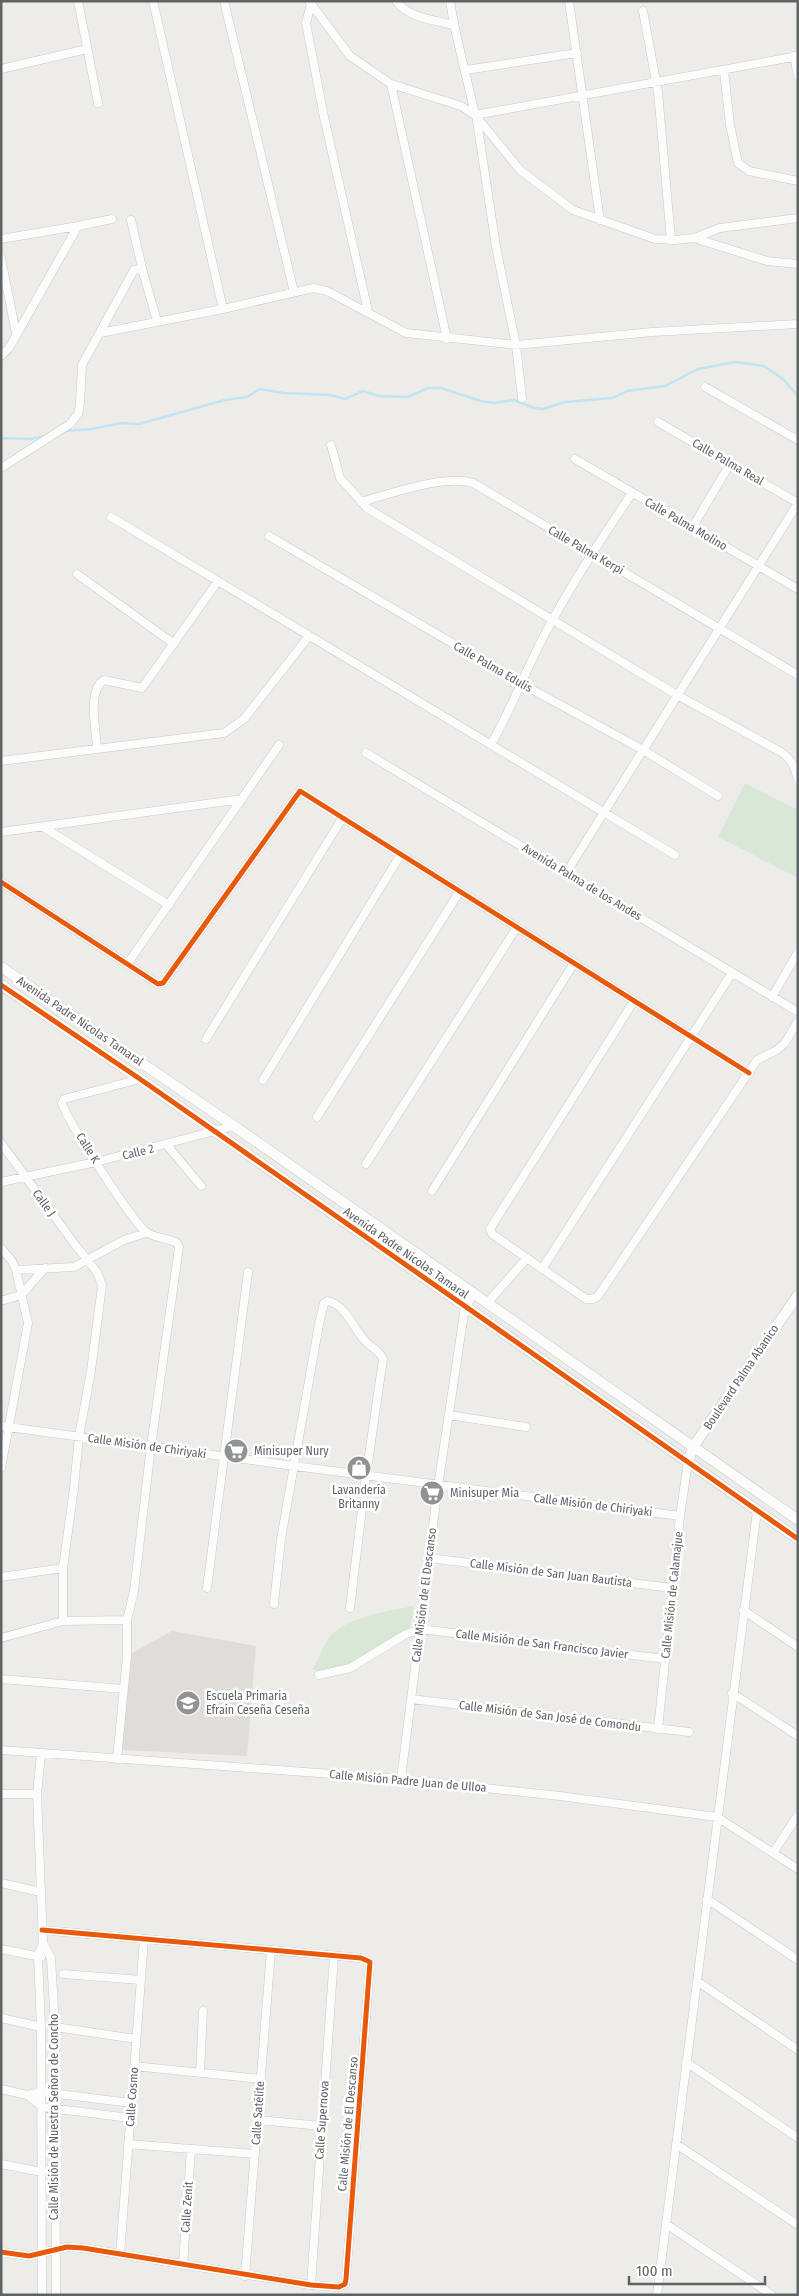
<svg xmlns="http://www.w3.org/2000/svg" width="799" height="2296" viewBox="0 0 799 2296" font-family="'Fira Sans Condensed',sans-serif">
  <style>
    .education { fill: #dfdcd9 }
    .green { fill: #d9e8d6 }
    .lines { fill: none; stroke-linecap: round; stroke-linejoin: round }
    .stream { stroke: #c0e4f4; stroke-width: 2.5 }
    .street-casing { stroke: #cacac9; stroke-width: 9 }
    .secondary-casing { stroke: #c7c9c8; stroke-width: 11 }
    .street { stroke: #fcfcfc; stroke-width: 8 }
    .secondary { stroke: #fcfcfc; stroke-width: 10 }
    .cycleway-casing { stroke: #fff; stroke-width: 8 }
    .cycleway { stroke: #e8590c; stroke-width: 5 }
    .labels { text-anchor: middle; stroke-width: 5; stroke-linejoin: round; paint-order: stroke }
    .street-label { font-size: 12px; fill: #5e6366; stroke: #fff }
    .poi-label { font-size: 12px; fill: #5e6366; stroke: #fff; text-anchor: start }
  </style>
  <rect width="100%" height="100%" fill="#edece9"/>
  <!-- education -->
  <path class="education" d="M172,1631L256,1646L247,1756L122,1750L127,1656Z"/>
  <!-- green -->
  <path class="green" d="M745,783L798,810V878L718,837Z
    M414,1606L410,1627L349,1665L331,1671L312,1670C318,1660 323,1646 330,1636C345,1618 391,1610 414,1606Z"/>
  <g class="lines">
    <!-- stream -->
    <path class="stream" d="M65,431L92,429L122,423L139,424L225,400L247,397L260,389L283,393L330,395L345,399L363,391L379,396L408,397L428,388H441L481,401L494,403L514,400L534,408L543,409L565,402L613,398L627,391L665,386L698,369L735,362L764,366L783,379L798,396
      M1,438L31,439L45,436"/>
    <defs>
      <path id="street" d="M78,1L98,103
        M153,1L223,309
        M224,1L294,292
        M309,1L350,56L391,84L461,106L475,115L520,170L573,210L655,239L675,240L694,238L720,228L798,218
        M396,1C408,18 435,20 453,25
        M450,1C456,40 467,77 475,115L798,56
        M569,1L600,220
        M311,4L306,23L324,117L368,311
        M643,11L658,92L671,240
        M794,56L798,76
        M1,69L87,49
        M466,70L577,53
        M724,71L730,125L738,163L749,171L798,181
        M391,84L447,339
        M477,121L496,247L516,345L522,398
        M131,220L143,272
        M78,226L112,219
        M694,238L767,261L798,264
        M1,239L78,226L9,348L1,356
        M1,258L16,333
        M100,333L223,309L313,288L327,291L406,333L516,345L652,332L798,324
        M705,387L798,440
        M658,422L798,503
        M331,445L340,478L367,508L677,695L781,752C792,759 795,768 798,780
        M575,459L798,589
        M1,468L70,424L78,414L80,403L82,365L134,270L139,269L143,272L157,321
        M361,502C390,494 445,474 473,483L798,675
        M111,517L675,855
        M692,528L730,464
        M269,536L522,684L643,750L718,796
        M77,574L174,644
        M491,744C512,708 526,669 546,632C572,583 602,538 632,493
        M97,747C96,730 87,690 104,680L142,688L218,581
        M366,753L798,1012
        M1,761L224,733L244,719L309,636
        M43,827L169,905
        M1,832L242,799
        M566,873L798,503
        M1,882L158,984L163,983L300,791L749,1073
        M128,963L279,745
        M772,997L798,952
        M634,1001L490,1229L492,1234L586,1299H593L598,1296L757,1060L777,1050L785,1043L798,1021
        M206,1039L343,817
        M263,1080L401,854
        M317,1117L460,891
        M1,1143L76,1246L97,1272L102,1285L91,1371L79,1436L74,1488L63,1568V1621
        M166,1144L201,1186
        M366,1164L517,927
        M1,1182L96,1162L234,1126
        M432,1191L574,963
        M1,1248L12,1261L16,1270L28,1323L1,1468
        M542,1269L732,973
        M16,1270L74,1267L124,1240L146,1233
        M1,1301L21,1295L45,1268
        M487,1303L527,1258
        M449,1415L526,1427
        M1,1426L294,1466L680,1516
        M429,1558L672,1588
        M1,1577L63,1568
        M207,1588L248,1272
        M274,1604L281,1539L319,1324L324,1303L328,1301C347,1306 353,1329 366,1342C372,1348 380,1351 383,1359L366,1476L350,1608
        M743,1610L798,1647
        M1,1638L63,1621L127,1620
        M319,1675L350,1668L406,1634L420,1629L665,1659
        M1,1679L123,1689
        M732,1693L798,1736
        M411,1699L689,1732
        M658,1729L680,1516L688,1462
        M1,1750L401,1779L560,1796L717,1817L798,1869
        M41,1754L37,1794L43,1943L38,1956L41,2027L42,2295
        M117,1759L127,1656V1620L134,1591L151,1446L179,1247L177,1243C168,1238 152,1238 145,1231C131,1219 66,1119 62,1103L64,1099L140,1079
        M401,1779L438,1486L465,1307L474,1295
        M1,1794H37
        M773,1853L798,1815
        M1,1883L41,1892
        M707,1899L798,1960
        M43,1943L51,1958L55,2027L56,2295
        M1,1949L41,1957
        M63,1974L141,1980
        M697,1981L798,2050
        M1,2018L41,2027
        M55,2027L136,2039
        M686,2062L798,2138
        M134,2066L261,2079
        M200,2073L203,2011
        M1,2089L27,2095L42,2092L131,2103
        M27,2095L42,2107L130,2118
        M258,2120L322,2126
        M128,2144L255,2154
        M676,2144L798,2225
        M1,2164L42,2172
        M666,2224L772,2295
        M1,2252L29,2256L67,2247L83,2248L311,2285L339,2287L345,2284L346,2279L370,1962L361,1958L42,1930
        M120,2255L144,1939
        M183,2265L191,2149
        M245,2276L271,1950
        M311,2285L334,1956
        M657,2295L757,1511"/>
      <path id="secondary" d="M1,967L234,1126L798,1520
        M1,985L140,1079L798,1539
        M688,1462L693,1447L798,1295"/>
    </defs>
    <!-- street casing -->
    <use href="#street" class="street-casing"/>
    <!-- secondary casing -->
    <use href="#secondary" class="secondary-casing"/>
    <!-- street -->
    <use href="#street" class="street"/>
    <!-- secondary -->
    <use href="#secondary" class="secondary"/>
    <defs>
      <path id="cycleway" d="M1,882L158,984L163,983L300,791L749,1073
        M1,985L140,1079L798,1539
        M1,2252L29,2256L67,2247L83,2248L311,2285L339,2287L345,2284L346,2279L370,1962L361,1958L42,1930"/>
    </defs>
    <!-- cycleway casing -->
    <use href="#cycleway" class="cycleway-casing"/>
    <!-- cycleway -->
    <use href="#cycleway" class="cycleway"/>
  </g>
  <!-- icons -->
  <defs>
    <symbol id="supermarket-disc" viewBox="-11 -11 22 22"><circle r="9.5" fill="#909394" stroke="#fff"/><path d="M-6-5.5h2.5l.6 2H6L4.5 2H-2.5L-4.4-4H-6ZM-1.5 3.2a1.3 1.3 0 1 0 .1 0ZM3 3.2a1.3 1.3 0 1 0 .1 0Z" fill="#fff"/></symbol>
    <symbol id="shop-disc" viewBox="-11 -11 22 22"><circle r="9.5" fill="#909394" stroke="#fff"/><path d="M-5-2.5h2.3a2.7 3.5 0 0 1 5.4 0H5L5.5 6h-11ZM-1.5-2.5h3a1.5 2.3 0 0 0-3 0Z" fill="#fff"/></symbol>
    <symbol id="school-disc" viewBox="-11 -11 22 22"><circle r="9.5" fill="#909394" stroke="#fff"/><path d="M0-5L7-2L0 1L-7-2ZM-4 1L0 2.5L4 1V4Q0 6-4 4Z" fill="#fff"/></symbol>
  </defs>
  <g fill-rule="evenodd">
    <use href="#supermarket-disc" x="222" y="1437" width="28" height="28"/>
    <use href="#shop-disc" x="345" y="1454" width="28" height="28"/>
    <use href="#supermarket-disc" x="418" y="1479" width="28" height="28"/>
    <use href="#school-disc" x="174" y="1689" width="28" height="28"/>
  </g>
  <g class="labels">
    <!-- street labels -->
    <g class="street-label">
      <text transform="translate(728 462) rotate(30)" y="4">Calle Palma Real</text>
      <text transform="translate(686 524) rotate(30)" y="4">Calle Palma Molino</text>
      <text transform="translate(586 550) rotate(30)" y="4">Calle Palma Kerpi</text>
      <text transform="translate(493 667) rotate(30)" y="4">Calle Palma Edulis</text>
      <text transform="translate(582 882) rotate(31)" y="4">Avenida Palma de los Andes</text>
      <text transform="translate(80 1021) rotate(34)" y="4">Avenida Padre Nicolas Tamaral</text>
      <text transform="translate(88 1148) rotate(58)" y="4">Calle K</text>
      <text transform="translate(138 1152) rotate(-14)" y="4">Calle 2</text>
      <text transform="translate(44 1203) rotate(54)" y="4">Calle J</text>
      <text transform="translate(406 1253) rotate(35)" y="4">Avenida Padre Nicolas Tamaral</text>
      <text transform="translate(741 1377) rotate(-56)" y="4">Boulevard Palma Abanico</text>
      <text transform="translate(147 1446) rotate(8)" y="4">Calle Misión de Chiriyaki</text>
      <text transform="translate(593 1505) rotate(7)" y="4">Calle Misión de Chiriyaki</text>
      <text transform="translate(551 1573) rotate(7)" y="4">Calle Misión de San Juan Bautista</text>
      <text transform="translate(424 1595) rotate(-83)" y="4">Calle Misión de El Descanso</text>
      <text transform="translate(672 1595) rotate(-84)" y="4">Calle Misión de Calamajue</text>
      <text transform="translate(542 1644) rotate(7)" y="4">Calle Misión de San Francisco Javier</text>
      <text transform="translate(550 1716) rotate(7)" y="4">Calle Misión de San José de Comondu</text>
      <text transform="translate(408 1781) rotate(5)" y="4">Calle Misión Padre Juan de Ulloa</text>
      <text transform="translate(132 2097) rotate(-86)" y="4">Calle Cosmo</text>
      <text transform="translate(258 2113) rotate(-86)" y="4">Calle Satélite</text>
      <text transform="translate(54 2117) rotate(-90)" y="4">Calle Misión de Nuestra Señora de Concho</text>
      <text transform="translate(322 2120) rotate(-86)" y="4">Calle Supernova</text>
      <text transform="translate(348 2124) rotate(-85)" y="4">Calle Misión de El Descanso</text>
      <text transform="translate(187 2207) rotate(-86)" y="4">Calle Zenit</text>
    </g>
    <!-- poi labels -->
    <g class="poi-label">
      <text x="254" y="1455">Minisuper Nury</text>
      <text x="359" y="1494" text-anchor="middle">Lavandería<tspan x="359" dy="14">Britanny</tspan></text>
      <text x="450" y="1497">Minisuper Mia</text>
      <text x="206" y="1700">Escuela Primaria<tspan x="206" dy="14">Efraín Ceseña Ceseña</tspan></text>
    </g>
  </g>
  <!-- border -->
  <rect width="799" height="2296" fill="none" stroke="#5e6366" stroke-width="5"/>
  <!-- scale -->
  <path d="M629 2276v8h136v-8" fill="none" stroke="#5e6366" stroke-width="2.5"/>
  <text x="636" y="2276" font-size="15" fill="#5e6366" stroke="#ffffff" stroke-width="4" paint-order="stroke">100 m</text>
</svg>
